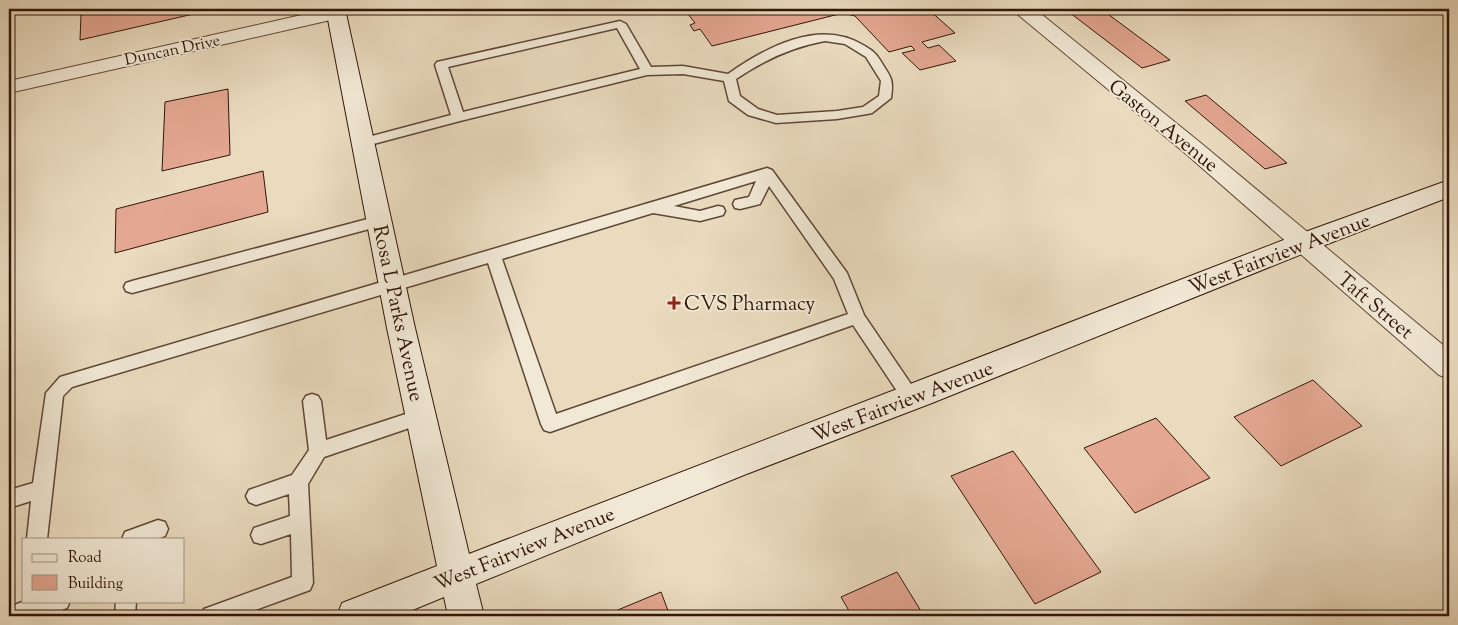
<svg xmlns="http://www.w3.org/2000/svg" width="1458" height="625" viewBox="0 0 1458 625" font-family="'Sorts Mill Goudy',serif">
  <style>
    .building { fill: #e4a792; stroke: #311608 }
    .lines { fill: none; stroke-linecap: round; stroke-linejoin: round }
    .lane-casing { stroke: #5f4736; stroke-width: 3 }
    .street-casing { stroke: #5f4736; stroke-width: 2 }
    .secondary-casing { stroke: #311608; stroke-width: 2 }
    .lane { fill: #f1e8d5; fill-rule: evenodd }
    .street { fill: #f1e8d5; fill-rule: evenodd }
    .secondary { fill: #f1e8d5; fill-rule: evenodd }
    .poi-dot { fill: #8f2418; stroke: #f1e8d5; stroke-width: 2 }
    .labels { text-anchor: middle; stroke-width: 4; stroke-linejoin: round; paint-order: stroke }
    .far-street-label { font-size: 16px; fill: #311608; stroke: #f1e8d5 }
    .street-label { font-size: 20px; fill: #311608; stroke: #f1e8d5 }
    .poi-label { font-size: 20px; fill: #311608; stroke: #f1e8d5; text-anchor: start }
  </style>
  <rect width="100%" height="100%" fill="#eadbbf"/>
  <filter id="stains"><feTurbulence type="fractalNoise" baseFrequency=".004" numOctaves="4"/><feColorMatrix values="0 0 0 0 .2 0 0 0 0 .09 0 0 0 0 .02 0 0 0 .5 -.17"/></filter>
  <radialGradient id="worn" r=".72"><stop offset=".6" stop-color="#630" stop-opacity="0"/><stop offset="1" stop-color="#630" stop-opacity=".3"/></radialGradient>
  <!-- building -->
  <path class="building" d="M111,9H201L202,12L80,40L81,15Z
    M684,9H928L955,33L922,42L928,48L939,45L956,61L920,70L902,53L915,50L911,46L889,52L855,16L843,13L712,46L700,29L694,31L690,25L695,23Z
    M1065,9H1101L1170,60L1142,68Z
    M14,31L12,54H9V32Z
    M228,89L230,155L162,171L165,102Z
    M1206,95L1287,163L1265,169L1185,101Z
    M263,171L268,212L115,253L116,209Z
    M1313,380L1362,426L1281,466L1234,417Z
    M1156,418L1210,478L1135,513L1084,448Z
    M1013,451L1101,572L1035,604L951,476Z
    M897,572L924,616H852L841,597Z
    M661,592L670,616H614L613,612Z"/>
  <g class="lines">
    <defs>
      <path id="lane" d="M620,21L626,24L651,67L683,66L728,74C765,48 819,18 863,45C870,49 875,52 880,60C890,77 894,77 891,98L872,113L867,114L837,119L776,123L748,115L729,101L724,81L683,74L647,75L460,121L362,147L357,146L355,143L357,140L451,115L435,65L437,62ZM617,28L640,69L463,112L448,67ZM825,41L845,44L866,57L881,81L879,96L863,107L837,111L777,115L758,109L740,96L736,79C764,60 792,47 825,41Z
        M767,168L772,170L847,273L864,315L917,393L920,398L917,403L911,405L905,403L853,325L550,432L544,430L541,424L488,263L72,387L63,396L47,539H27L31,501L9,508V490L33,483L46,393L60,377ZM756,181L749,197L735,200L733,204L735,208L740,209L760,204L769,186L834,279L848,314L556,414L502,259L653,213L700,221L723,215L725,211L723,207L718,206L700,211L674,206Z
        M379,216L384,217L386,221L384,225L132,293L126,291L124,287L126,283L132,281Z
        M312,394L318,396L321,401L326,440L421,409L427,412L430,417L427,422L324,457L308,484L313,583L310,590L239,616H201L204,609L292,577L291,534L261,544L254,542L251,535L254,528L290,516L289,494L256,505L249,502L246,496L249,490L292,475L309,450L303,401L306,396Z
        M158,520L165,522L168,529L165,536L157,539H122L125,532Z
        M25,601H70L67,608L45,616H9V607Z
        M116,601H136L135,616H115Z"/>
      <path id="street" d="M328,9H342L345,13L342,17L335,19L9,93V81Z
        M1014,9H1035L1202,144L1449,350V379L1439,375L1186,154L1016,13Z"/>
      <path id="secondary" d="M326,9H345L415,328L469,554L1294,236L1449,180V197L1312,250L932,403L744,475L476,584L484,616H448L444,597L398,616H337L342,603L437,566L387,328Z"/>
    </defs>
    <!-- lane casing -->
    <use href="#lane" class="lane-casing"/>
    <!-- street casing -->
    <use href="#street" class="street-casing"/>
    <!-- secondary casing -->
    <use href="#secondary" class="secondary-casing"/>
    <!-- lane -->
    <use href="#lane" class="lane"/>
    <!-- street -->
    <use href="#street" class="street"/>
    <!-- secondary -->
    <use href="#secondary" class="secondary"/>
  </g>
  <!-- markers -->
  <path class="poi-dot" d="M671.5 295.5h5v5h5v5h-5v5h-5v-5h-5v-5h5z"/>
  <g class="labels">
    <!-- far-street labels -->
    <g class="far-street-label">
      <text transform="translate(172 49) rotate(-12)" y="6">Duncan Drive</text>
    </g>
    <!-- street labels -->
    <g class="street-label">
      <text transform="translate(1164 125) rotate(39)" y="7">Gaston Avenue</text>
      <text transform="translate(1279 253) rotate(-21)" y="7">West Fairview Avenue</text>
      <text transform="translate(1376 305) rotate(40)" y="7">Taft Street</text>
      <text transform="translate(399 313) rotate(78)" y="7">Rosa L Parks Avenue</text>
      <text transform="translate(902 401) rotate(-21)" y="7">West Fairview Avenue</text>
      <text transform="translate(524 548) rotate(-22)" y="7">West Fairview Avenue</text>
    </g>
    <!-- poi labels -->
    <g class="poi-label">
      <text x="684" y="310">CVS Pharmacy</text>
    </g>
  </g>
  <!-- margin -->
  <rect width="1458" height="625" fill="none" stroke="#eadbbf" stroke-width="30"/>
  <rect x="10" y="10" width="1438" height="605" fill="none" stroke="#311608" stroke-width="2.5"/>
  <rect x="15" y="15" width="1428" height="595" fill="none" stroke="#311608"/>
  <!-- legend -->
  <rect x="22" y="538" width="162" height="65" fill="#f1e8d5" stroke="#a49483"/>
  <rect x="32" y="554" width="25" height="8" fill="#f1e8d5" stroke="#a49483"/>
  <text x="68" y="562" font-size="15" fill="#311608">Road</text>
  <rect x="32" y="575" width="25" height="15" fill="#e4a792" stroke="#a49483"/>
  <text x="68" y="588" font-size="15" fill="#311608">Building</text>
  <rect width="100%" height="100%" filter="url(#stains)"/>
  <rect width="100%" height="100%" fill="url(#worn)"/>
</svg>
